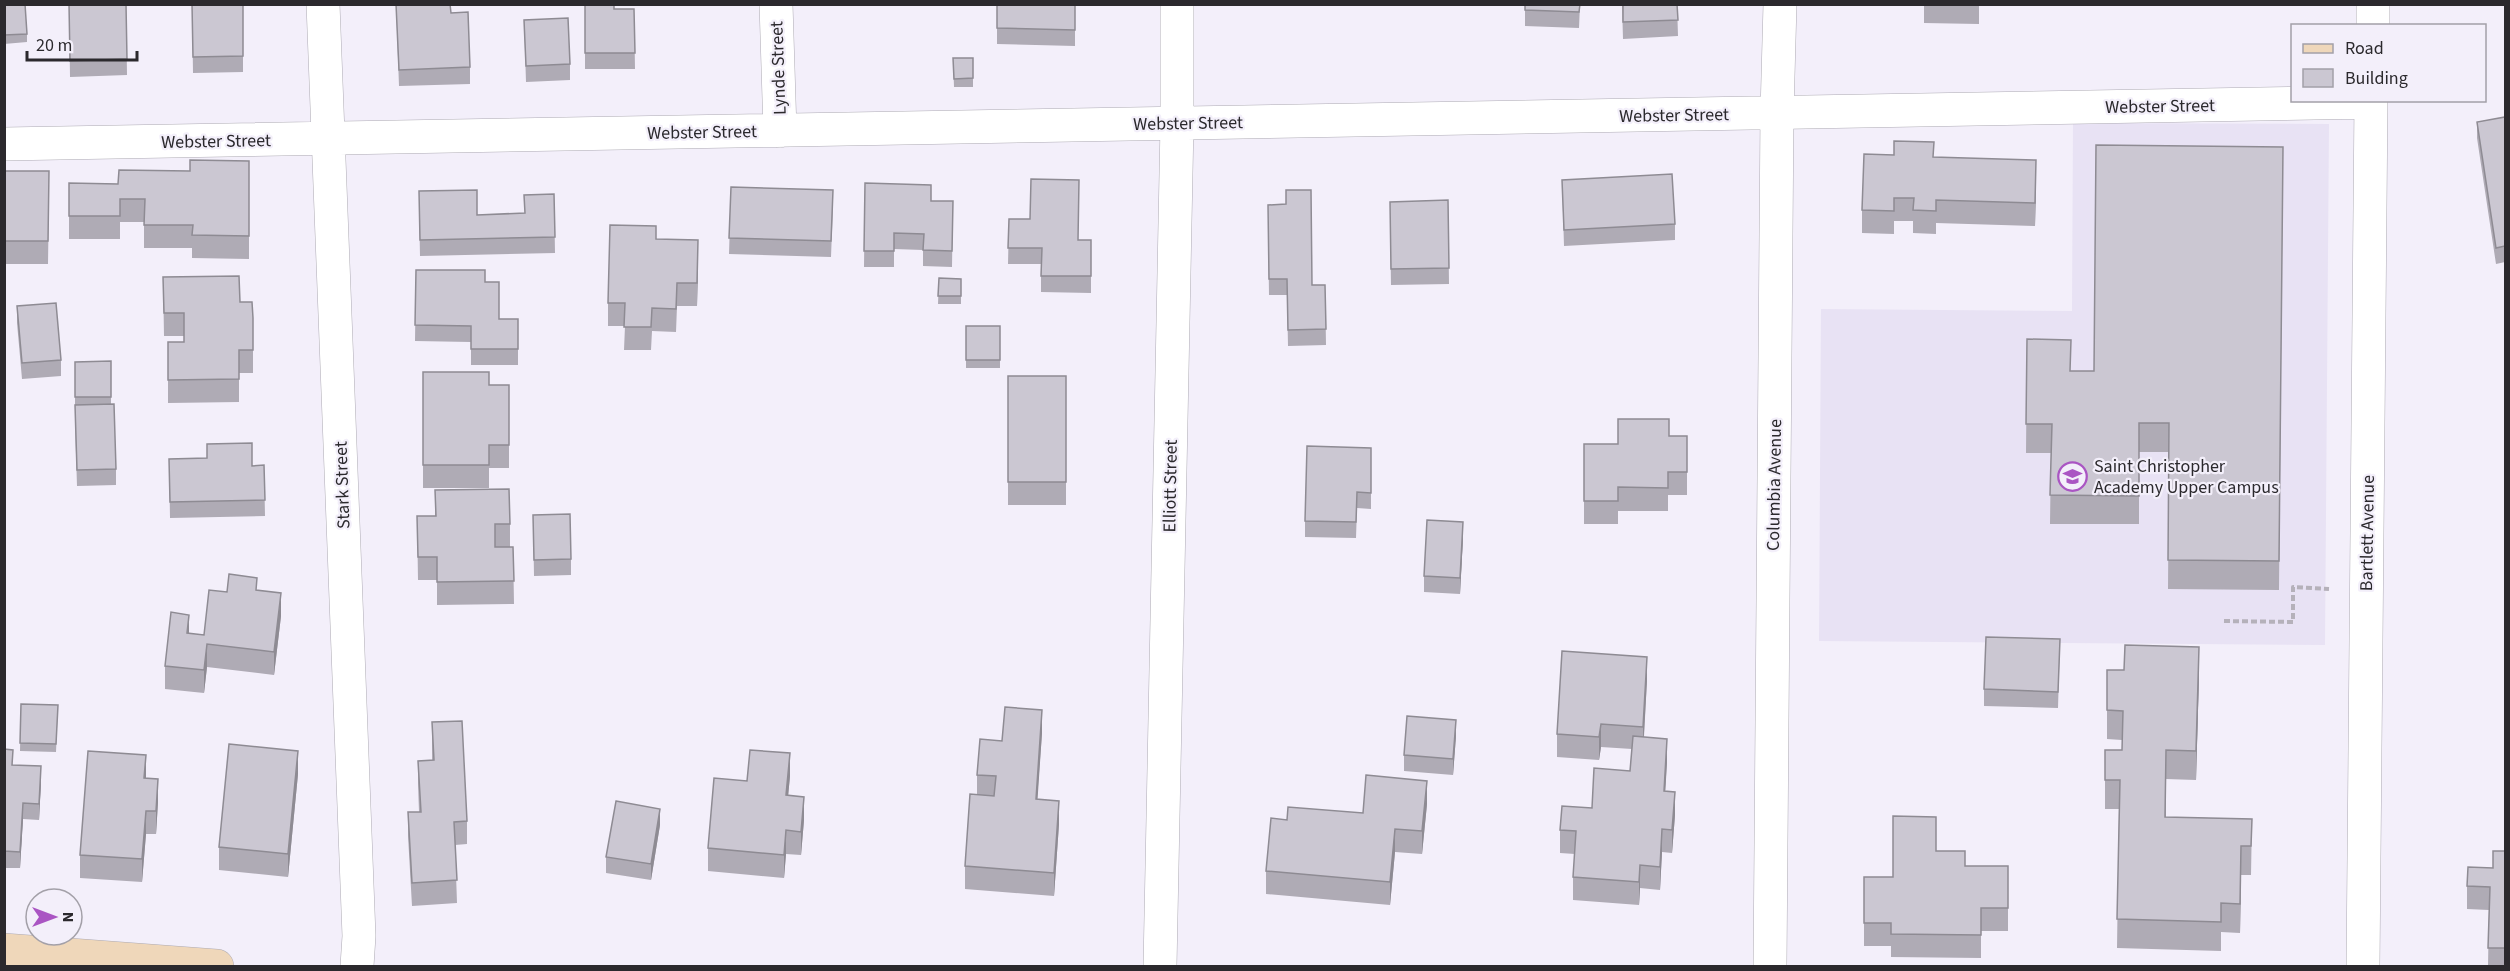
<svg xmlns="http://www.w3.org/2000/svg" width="2510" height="971" viewBox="0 0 2510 971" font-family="'Source Sans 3',sans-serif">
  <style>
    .built { fill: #e8e2f4 }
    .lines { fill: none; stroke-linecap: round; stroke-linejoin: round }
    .minor-casing { stroke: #aeabb4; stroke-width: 34 }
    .secondary-casing { stroke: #aeabb4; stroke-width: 34 }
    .path { stroke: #b5b1ba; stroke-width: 4; stroke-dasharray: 6 3; stroke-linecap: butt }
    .minor { stroke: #fff; stroke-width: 33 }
    .secondary { stroke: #efd7ba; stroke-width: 33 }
    .wall { fill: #afabb5 }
    .shaded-wall { fill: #8e8b93 }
    .building { fill: #cbc7d2; stroke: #8e8b93; stroke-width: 1.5 }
    .labels { text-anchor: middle; stroke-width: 4.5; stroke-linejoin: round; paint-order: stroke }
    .street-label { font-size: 18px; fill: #2b292d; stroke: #f3effa }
    .poi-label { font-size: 18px; fill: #2b292d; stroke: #f3effa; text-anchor: start }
  </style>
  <rect width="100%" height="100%" fill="#f3effa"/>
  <!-- built -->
  <path class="built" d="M2073,123L2329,124L2325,645L1819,641L1821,309L2072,311Z"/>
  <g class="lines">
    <defs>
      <path id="minor" d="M323,4L359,936L357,966
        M776,4L780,131
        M2373,26V4
        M4,144L2371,102
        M1160,966L1177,124V4
        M1770,966L1777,113L1780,4
        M2363,966L2371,100"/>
      <path id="secondary" d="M4,950L217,966"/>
    </defs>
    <!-- minor casing -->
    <use href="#minor" class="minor-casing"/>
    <!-- secondary casing -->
    <use href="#secondary" class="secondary-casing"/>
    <!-- path -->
    <path class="path" d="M2224,621L2293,622V587L2329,589"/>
    <!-- minor -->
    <use href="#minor" class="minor"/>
    <!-- secondary -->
    <use href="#secondary" class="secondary"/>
  </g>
  <!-- wall -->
  <path class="wall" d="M4,4L27,34V42L4,44Z
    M69,4H126L127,75L70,77Z
    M192,4H243V72L193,73Z
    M396,4L451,13L470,67V84L399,86Z
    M585,4L614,9H634L635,69H585Z
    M997,4H1075V46L997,44Z
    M1525,4H1580L1579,28L1525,26Z
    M1622,4H1677L1678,36L1623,39Z
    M1924,4H1979V24L1924,23Z
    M524,20L570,64V80L526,82Z
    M953,58H973V87H954Z
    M2505,117V262L2496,264L2477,138V122Z
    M2283,147L2279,590L2168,589L2169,452H2139V524H2050L2051,453H2026L2027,339L2070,371H2094Z
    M1934,157L2036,183L2035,226L1936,223V234L1913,233V221H1894V234L1862,233V210Z
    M249,161V259L192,258V248H144V222H120V239H69V183L118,184Z
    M4,171L49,195L48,264H4Z
    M1562,180L1675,224V240L1564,246Z
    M865,183L931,201H953L952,267L923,266V250L894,249V267H864Z
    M731,187L833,206L831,257L729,254Z
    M554,194L555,253L420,256L419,207L477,215L525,213L524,195Z
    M1448,200L1449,284L1391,285L1390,218Z
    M1009,219L1079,240H1091V293L1041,292V264H1008Z
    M1268,221L1312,285H1325L1326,345L1288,346L1287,295H1269Z
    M656,239L698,263L697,306H677L676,332L652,331L651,350H624L625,326H608V303Z
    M416,270L485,282L499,319H518V365H471V342L415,341Z
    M163,277L240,302L253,318V373H239V402L168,403V342H184V336H164Z
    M939,278L961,279V304H938Z
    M17,306L61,360V376L22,379L17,323Z
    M966,326H1000V368H966Z
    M111,361V404L116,469V485L77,486L75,422V362Z
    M423,372L489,385H509V468H489V488H423Z
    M1008,376H1066V505H1008Z
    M1669,436H1687V495H1668V511H1618V524H1584V444H1618Z
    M207,444L252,466L264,465L265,516L170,518L169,459L207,458Z
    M1371,448V509L1357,508L1356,538L1305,537V521Z
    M435,490L510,524V547H513L514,604L437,605V580H418L417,516H435Z
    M533,515L571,559V575L534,576Z
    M1463,538L1460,594L1424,592V576Z
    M257,590L281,616L274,675L207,667L204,693L165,689V666L204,635L227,592Z
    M4,622L6,633V649L4,650Z
    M2060,639L2058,708L1984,706V689Z
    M2107,670L2199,676L2196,780L2166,779V817L2252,819L2251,875H2241L2240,933L2221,932V951L2117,948L2119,809H2105V780L2122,750V740L2107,739Z
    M1647,680L1644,737L1667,762L1665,791L1675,815L1672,853L1662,852L1660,890L1640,888L1639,905L1573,900V877L1575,854L1560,853V830L1592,808L1630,771L1632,749L1601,747L1599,760L1557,757V734Z
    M21,704L58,705L56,752L20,751Z
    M432,722L467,821V844L455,845L457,903L412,906L408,836V812H419L418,784V761L432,760Z
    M1042,733L1037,800L1059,824L1054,896L965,889V866L977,795V775L1002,741Z
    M1456,736L1453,775L1404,771V755Z
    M4,749L13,765L41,782L39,820L23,819L20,868H4Z
    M298,774L288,877L219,870V847Z
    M790,776L788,796L804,820L801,855L786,854L784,878L708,871V848L747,781Z
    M146,778L158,802L156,834H146L142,882L80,878V855Z
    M1427,804L1422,854L1395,852L1390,905L1266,894V871L1287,820L1363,813Z
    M660,825L651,880L606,873V857Z
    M2505,851V966H2488L2489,910L2467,909V886L2493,868Z
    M1965,866H2008V931H1981V958L1891,957V946H1864V877H1893Z"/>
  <!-- shaded-wall -->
  <path class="shaded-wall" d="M2036,160V183L2035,226V203Z
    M698,240V263L697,306V283Z
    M1463,522V538L1460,594V578Z
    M281,593V616L274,675V652Z
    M189,615V638L187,633Z
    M207,644V667L204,693V670Z
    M2199,647V676L2196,780V751Z
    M1647,657V680L1643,750V727Z
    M1042,710V733L1036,822V799Z
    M1456,720V736L1453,775V759Z
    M1601,724V747L1599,760V737Z
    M1667,739V762L1664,814V791Z
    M298,751V774L288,877V854Z
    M790,753V776L786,818V795Z
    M146,755V778H144Z
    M41,766V782L39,820V804Z
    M158,779V802L156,834V811Z
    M1427,781V804L1422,854V831Z
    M1675,792V815L1672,853V830Z
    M804,797V820L801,855V832Z
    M1059,801V824L1054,896V873Z
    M23,803V819L20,868V852Z
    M660,809V825L651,880V864Z
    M146,811V834L142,882V859Z
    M1395,829V852L1390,905V882Z
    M1662,829V852L1660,890V867Z
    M786,830V854L784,878V855Z
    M2241,846V875L2240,933V904Z
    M1640,865V888L1639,905V882Z"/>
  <!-- building -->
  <path class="building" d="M4,4H25L27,34L4,35Z
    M69,4H126L127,59L70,61Z
    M192,4H243V56L193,57Z
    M396,4H450L451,13L468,12L470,67L399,70Z
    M585,4H614V9H634L635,53H585Z
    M997,4H1075V30L997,28Z
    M1525,4H1580L1579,12L1525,10Z
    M1623,4H1677L1678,20L1623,22Z
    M568,18L570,64L526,66L524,20Z
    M953,58H973V78L954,79Z
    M2505,117V246L2496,248L2477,122Z
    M1894,141L1934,142L1933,157L2036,160L2035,203L1936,200V211L1913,210L1914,198H1894V211L1862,210L1864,154L1894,155Z
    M2096,145L2283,147L2279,561L2168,560L2169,423H2139V496L2050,495L2052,424H2026L2027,339L2071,340L2070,371H2094Z
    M190,160L249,161V236L192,235L193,225H144L145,199H120V216H69V183L118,184L119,170L190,171Z
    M4,171H49L48,241H4Z
    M1672,174L1675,224L1564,230L1562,180Z
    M1031,179L1079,180L1078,240H1091V276H1041L1042,248H1008L1009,219H1030Z
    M865,183L931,185V201H953L952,251L923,250L924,234L894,233V251H864Z
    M731,187L833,190L831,241L729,238Z
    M477,190V215L525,213L524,195L554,194L555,237L420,240L419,191Z
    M1286,190H1311L1312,285H1325L1326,329L1288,330L1287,279H1269L1268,205L1286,204Z
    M1448,200L1449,268L1391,269L1390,202Z
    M610,225L656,226V239L698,240L697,283H677L676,309L652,308L651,327H624L625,303H608Z
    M416,270H485V282H499V319H518V349H471V326L415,325Z
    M239,276L240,302H252L253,318V350H239V379L168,380V342H184V313H164L163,277Z
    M939,278L961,279V296H938Z
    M56,303L61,360L22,363L17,306Z
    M966,326H1000V360H966Z
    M111,361V397H75V362Z
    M423,372H489V385H509V445H489V465H423Z
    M1008,376H1066V482H1008Z
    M114,404L116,469L77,470L75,405Z
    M1618,419H1669V436H1687V472H1668V488L1618,487V501H1584V444H1618Z
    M252,443V466L264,465L265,500L170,502L169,459L207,458V444Z
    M1307,446L1371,448V493L1357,492L1356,522L1305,521Z
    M509,489L510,524H495V547H513L514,581L437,582V557H418L417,516H436L435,490Z
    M570,514L571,559L534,560L533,515Z
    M1427,520L1463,522L1460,578L1424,576Z
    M229,574L257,578L256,590L281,593L274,652L207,644L204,670L165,666L171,612L189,615L187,633L204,635L209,590L227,592Z
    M1986,637L2060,639L2058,692L1984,689Z
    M2125,645L2199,647L2196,751L2166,750L2165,817L2252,819L2251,846H2241L2240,904L2221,903V922L2117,919L2120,780H2105V750H2122L2123,711L2107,710V670H2124Z
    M1562,651L1647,657L1643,727L1601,724L1599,737L1557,734Z
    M21,704L58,705L56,744L20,743Z
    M1005,707L1042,710L1036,799L1059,801L1054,873L965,866L970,794L994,796L996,776L977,775L980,739L1002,741Z
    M1407,716L1456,720L1453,759L1404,755Z
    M462,721L467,821L454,822L457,880L412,883L408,812H421L418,761L434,760L432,722Z
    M1633,736L1667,739L1664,791L1675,792L1672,830L1662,829L1660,867L1640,865L1639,882L1573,877L1576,831L1560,830L1562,806L1592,808L1594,768L1630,771Z
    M229,744L298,751L288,854L219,847Z
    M4,749L13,750L12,765L41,766L39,804L23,803L20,852L4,851Z
    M750,750L790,753L786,795L804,797L801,832L786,830L784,855L708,848L714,778L747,781Z
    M88,751L146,755L144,778L158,779L156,811H146L142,859L80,855Z
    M1366,775L1427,781L1422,831L1395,829L1390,882L1266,871L1271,818L1287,820L1288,807L1363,813Z
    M616,801L660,809L651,864L606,857Z
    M1893,816L1936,817V851H1965V866H2008V908H1981V935L1891,934V923H1864V877H1893Z
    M2493,851H2505V948H2488L2490,887L2467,886L2468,867L2493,868Z"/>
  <!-- icons -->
  <defs>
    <symbol id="school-ring" viewBox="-11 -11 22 22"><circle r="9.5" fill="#f3effa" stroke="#aa55c3" stroke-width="1.5"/><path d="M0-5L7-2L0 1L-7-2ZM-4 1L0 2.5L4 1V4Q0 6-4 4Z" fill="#aa55c3"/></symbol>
  </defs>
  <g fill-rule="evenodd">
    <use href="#school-ring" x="2056" y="460" width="33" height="33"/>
  </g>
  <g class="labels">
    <!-- street labels -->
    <g class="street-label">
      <text transform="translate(778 68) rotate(-92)" y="6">Lynde Street</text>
      <text transform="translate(2160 106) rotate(-1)" y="6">Webster Street</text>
      <text transform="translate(1674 115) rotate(-1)" y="6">Webster Street</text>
      <text transform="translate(1188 123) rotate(-1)" y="6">Webster Street</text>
      <text transform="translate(702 132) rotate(-1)" y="6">Webster Street</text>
      <text transform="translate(216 141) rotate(-1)" y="6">Webster Street</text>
      <text transform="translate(342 485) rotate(-92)" y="6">Stark Street</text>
      <text transform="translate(1774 485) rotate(-89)" y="6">Columbia Avenue</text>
      <text transform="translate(1170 486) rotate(-89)" y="6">Elliott Street</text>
      <text transform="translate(2367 533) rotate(-89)" y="6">Bartlett Avenue</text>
    </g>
    <!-- poi labels -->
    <g class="poi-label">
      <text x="2094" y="472">Saint Christopher<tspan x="2094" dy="21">Academy Upper Campus</tspan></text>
    </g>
  </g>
  <!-- border -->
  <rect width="2510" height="971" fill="none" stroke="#2b292d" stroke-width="12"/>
  <!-- legend -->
  <rect x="2291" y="24" width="195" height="78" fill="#f3effa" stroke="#a3a0a8" stroke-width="1.5"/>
  <rect x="2303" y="44" width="30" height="9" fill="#efd7ba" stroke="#a3a0a8" stroke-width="1.5"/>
  <text x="2345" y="54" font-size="18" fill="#2b292d">Road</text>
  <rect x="2303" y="69" width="30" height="18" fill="#cbc7d2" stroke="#a3a0a8" stroke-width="1.5"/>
  <text x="2345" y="84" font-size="18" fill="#2b292d">Building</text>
  <!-- north arrow -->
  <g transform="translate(54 917) rotate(90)"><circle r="28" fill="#f3effa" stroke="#a3a0a8" stroke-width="1.5"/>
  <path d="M0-4.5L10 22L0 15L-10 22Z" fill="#aa55c3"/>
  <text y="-9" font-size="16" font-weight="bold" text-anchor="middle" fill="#2b292d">N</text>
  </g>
  <!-- scale -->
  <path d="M27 51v9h110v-9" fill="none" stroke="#2b292d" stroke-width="3"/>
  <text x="36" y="51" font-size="18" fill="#2b292d" stroke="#f3effa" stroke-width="4.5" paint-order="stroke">20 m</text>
</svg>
